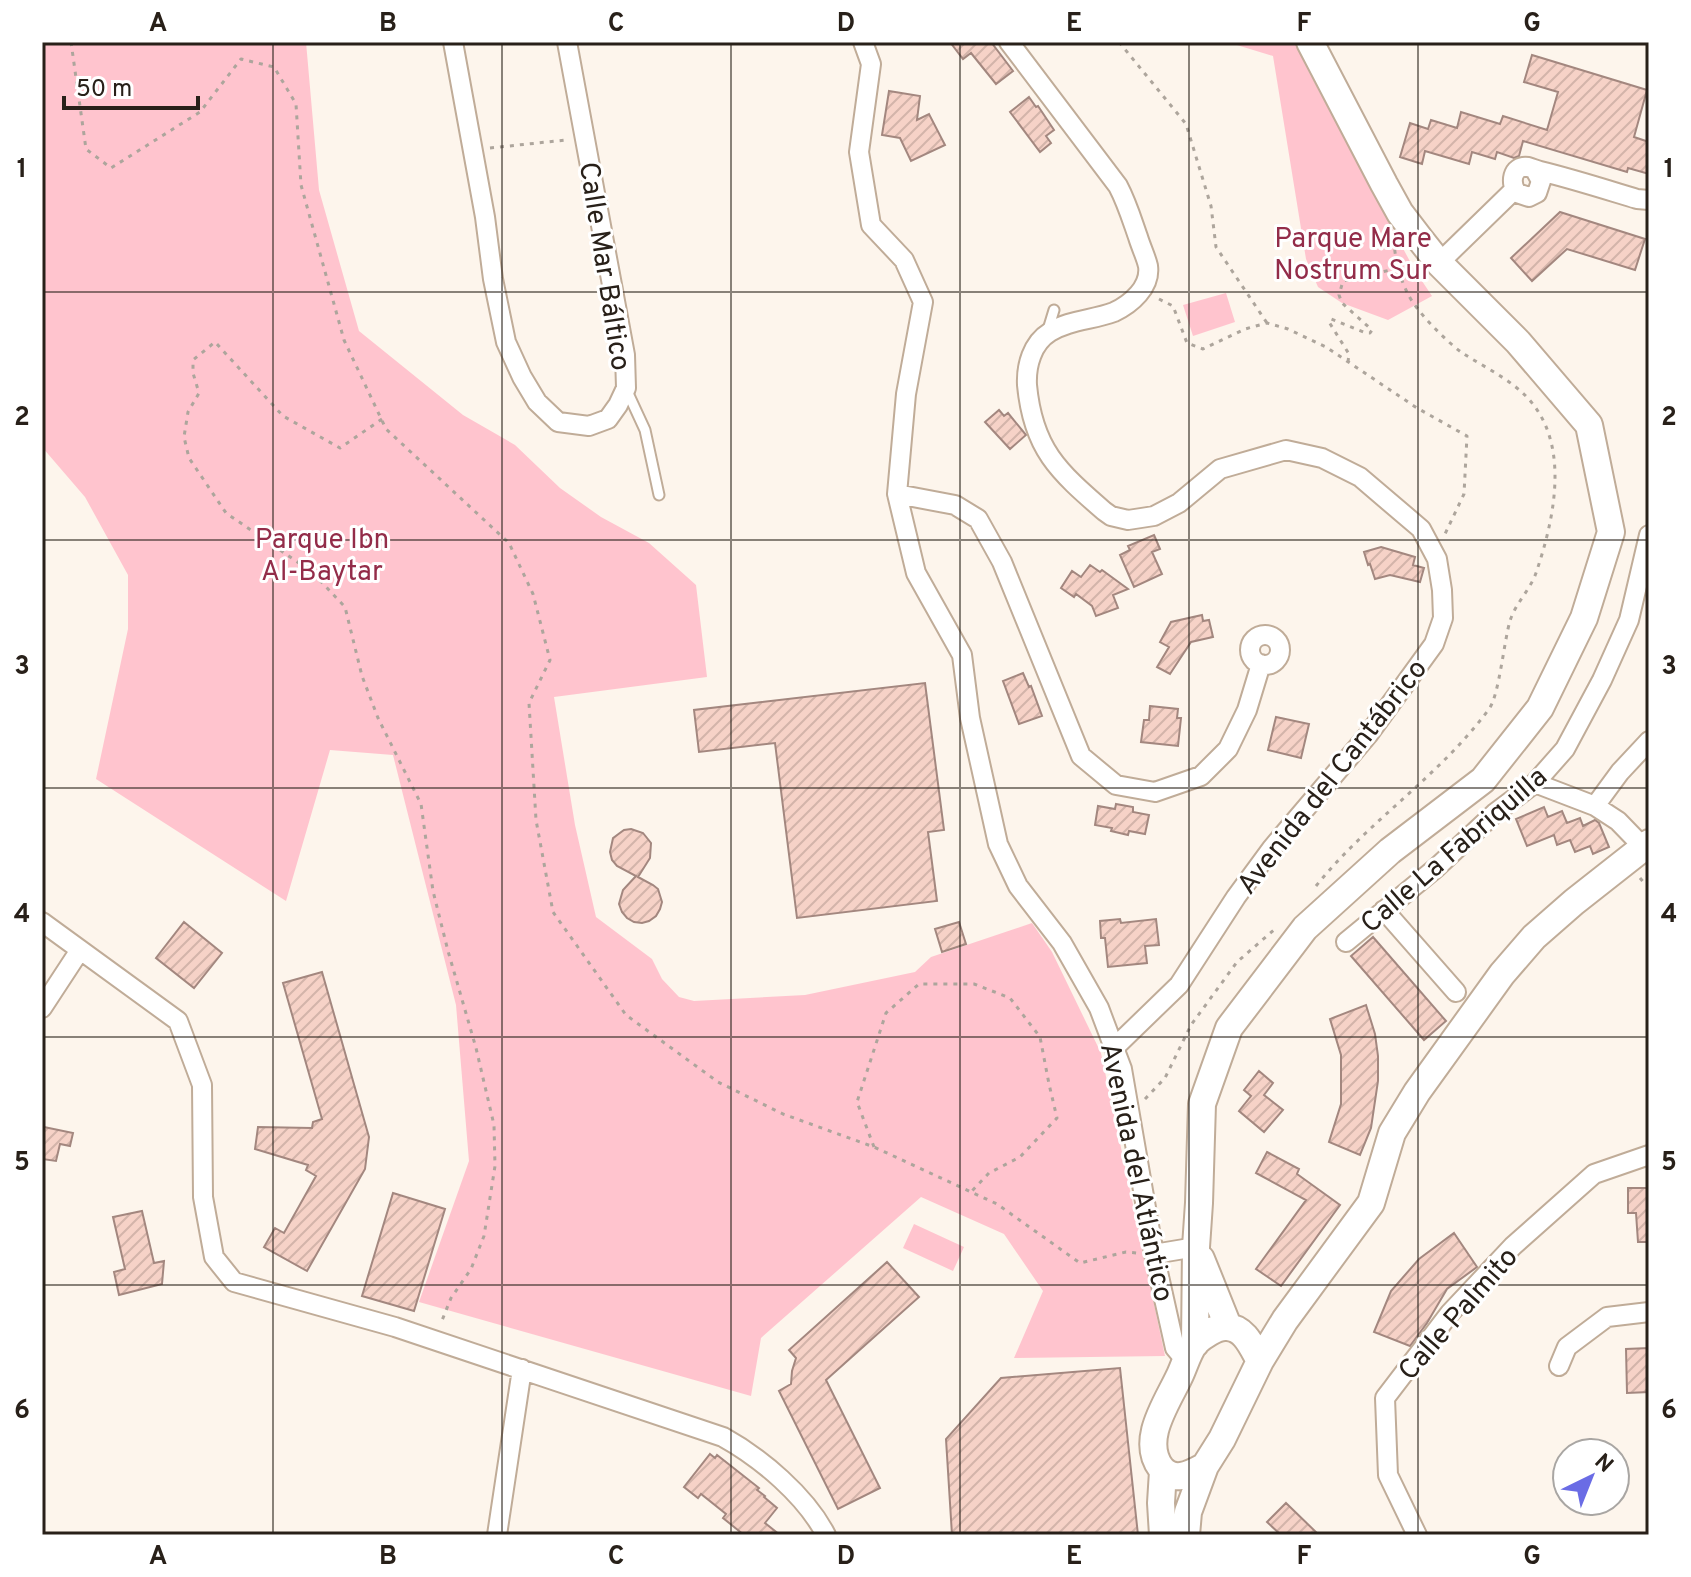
<svg xmlns="http://www.w3.org/2000/svg" width="1691" height="1577" viewBox="0 0 1691 1577" font-family="Overpass,sans-serif">
  <style>
    .green { fill: #ffc4ce }
    .building { fill: url(#building-hatch); stroke: #a3877f; stroke-width: 2 }
    .lines { fill: none; stroke-linecap: round; stroke-linejoin: round }
    .lane-casing { stroke: #c0ac98; stroke-width: 13 }
    .street-casing { stroke: #c0ac98; stroke-width: 22 }
    .secondary-casing { stroke: #c0ac98; stroke-width: 30 }
    .path { stroke: #ada59c; stroke-width: 3; stroke-dasharray: 4 6; stroke-linecap: butt }
    .lane { stroke: #fff; stroke-width: 9 }
    .street { stroke: #fff; stroke-width: 18 }
    .secondary { stroke: #fff; stroke-width: 26 }
    .grid { fill: none; stroke: #282019; stroke-width: 2; stroke-opacity: 0.55 }
    .labels { text-anchor: middle; stroke-width: 6; stroke-linejoin: round; paint-order: stroke }
    .park-label { font-size: 28px; fill: #932c49; stroke: #fff }
    .street-label { font-size: 28px; fill: #282019; stroke: #fff }
    .neatline { fill: none; stroke: #282019; stroke-width: 3 }
    .grid-label { font-size: 26px; text-anchor: middle; font-weight: bold; fill: #282019 }
  </style>
  <defs>
    <pattern id="building-hatch" width="6" height="6" patternUnits="userSpaceOnUse" patternTransform="scale(2)"><rect width="6" height="6" fill="#f6d2c7"/><path d="M-1 1l2-2M0 6l6-6M5 7l2-2" fill="none" stroke="#d3b4aa"/></pattern>
  </defs>
  <rect width="100%" height="100%" fill="#fdf5ec"/>
  <!-- green -->
  <path class="green" d="M42,42H306L319,190L359,331L463,415L515,445L560,488L601,517L649,543L696,585L707,677L554,697L575,825L596,917L652,959L662,979L679,997L694,1001L805,995L915,972L931,957L1032,923L1052,952L1101,1053L1165,1356L1014,1358L1043,1291L1004,1234L921,1197L761,1338L751,1396L419,1302L469,1161L456,1005L393,755L330,750L286,901L96,779L128,629V575L85,497L42,447Z
    M1227,42H1295L1310,74L1414,269L1432,296L1388,320L1342,303L1318,287L1306,259L1273,56Z
    M1226,293L1235,322L1193,336L1183,305Z
    M914,1224L964,1247L953,1271L903,1248Z"/>
  <!-- building -->
  <path class="building" d="M950,42H991L1013,71L996,84L971,53L963,59Z
    M1532,55L1647,90L1634,137L1649,142V174L1628,168L1627,172L1523,141L1519,156L1514,158L1497,152L1495,159L1472,152L1469,164L1425,151L1422,164L1400,157L1410,123L1428,129L1431,120L1457,128L1461,112L1500,124L1503,116L1547,130L1558,92L1524,82Z
    M889,91L920,96L917,120L929,114L945,145L911,161L900,138L882,135Z
    M1029,97L1036,107L1038,106L1054,130L1046,136L1051,143L1040,152L1010,112Z
    M1560,212L1645,239L1635,270L1567,249L1532,281L1511,258Z
    M999,410L1004,416L1008,413L1026,435L1010,449L985,422Z
    M1154,535L1160,549L1152,552L1162,574L1134,587L1120,555L1130,550L1128,546Z
    M1381,547L1415,557L1413,565L1424,568L1420,582L1390,575L1375,579L1370,564L1368,565L1364,552Z
    M1090,565L1100,572L1102,570L1128,589L1113,595L1118,608L1096,616L1092,606L1076,594L1074,597L1061,588L1072,571L1081,577Z
    M1202,615L1203,621L1209,620L1213,637L1191,642L1170,674L1157,667L1169,647L1160,642L1171,622Z
    M1023,673L1029,687L1031,686L1042,716L1019,724L1003,681Z
    M925,683L944,830L928,832L937,901L797,918L775,743L699,752L694,710Z
    M1150,706L1178,709L1177,718H1181L1178,746L1141,742L1144,720H1149Z
    M1276,717L1309,724L1301,758L1268,750Z
    M1116,804L1133,807V812L1149,815L1145,834L1129,831L1128,835L1111,831L1112,828L1095,825L1098,806L1115,809Z
    M1544,807L1548,817L1562,811L1567,823L1580,818L1583,826L1595,820L1599,823L1609,847L1593,854L1590,846L1575,852L1570,840L1557,845L1554,835L1527,846L1516,819Z
    M631,829L643,833L651,843L650,858L638,877L653,885L658,889L662,902L660,909L656,916L649,921L642,923L634,922L627,918L622,912L619,904L623,890L636,876L617,866L612,860L610,852L613,838L624,830Z
    M1120,919L1121,923L1156,919L1159,945L1145,946L1147,963L1108,967L1105,938H1101L1100,921Z
    M184,922L222,953L194,988L156,958Z
    M959,922L966,944L942,952L935,929Z
    M1373,937L1446,1021L1424,1040L1351,956Z
    M322,972L369,1137L365,1169L307,1271L264,1247L275,1228L284,1233L316,1176L306,1170L308,1165L255,1149L258,1127L312,1128L313,1122L322,1119L283,983Z
    M1366,1005L1375,1034L1378,1056V1081L1371,1128L1360,1155L1329,1142L1341,1104V1055L1330,1019Z
    M1259,1071L1273,1083L1264,1095L1283,1110L1264,1132L1239,1111L1251,1096L1244,1090Z
    M44,1127L73,1133L70,1146L60,1144L56,1161L42,1159Z
    M1267,1152L1299,1169L1297,1174L1340,1205L1281,1286L1256,1269L1306,1200L1256,1173Z
    M1628,1188H1649V1242H1638L1636,1213H1628Z
    M393,1193L445,1209L414,1311L362,1296Z
    M142,1211L154,1263L164,1261L162,1284L119,1295L114,1272L125,1269L113,1217Z
    M1454,1233L1477,1267L1447,1289L1427,1323L1410,1346L1374,1332L1391,1291L1419,1259Z
    M887,1262L919,1297L826,1380L880,1488L838,1509L779,1391L791,1384L792,1371L796,1358L789,1350Z
    M1649,1348V1392L1627,1393L1626,1349Z
    M1120,1368L1138,1535H952L946,1439L1001,1378Z
    M710,1454L715,1458L717,1455L759,1488L757,1490L765,1496L764,1497L777,1508L765,1523L780,1535H744L723,1518L726,1514L701,1494L698,1498L684,1487Z
    M1286,1503L1319,1535H1281L1267,1522Z"/>
  <g class="lines">
    <defs>
      <path id="lane" d="M1047,333L1054,310
        M627,391L645,430L659,495"/>
      <path id="street" d="M453,42L485,217L493,279L506,342L522,377L537,402L558,422L589,426L608,419L618,405L626,388L625,355L567,42
        M863,42L871,64L859,152L871,225L904,260L923,302L906,394L897,494L916,573L962,655L970,718L998,844L1018,886L1062,943L1099,1008L1122,1069L1154,1254L1175,1348L1186,1361
        M1009,42L1118,186C1127,203 1132,220 1138,237C1141,247 1146,257 1148,266C1151,287 1131,304 1114,312C1093,320 1069,320 1050,332C1032,343 1026,366 1027,385C1033,449 1058,471 1104,511L1111,516L1128,520L1154,516L1179,503L1220,469L1286,450L1322,458L1360,477L1421,529L1437,559L1442,590L1443,618L1434,644L1368,735L1272,848L1236,897L1179,985L1115,1047
        M1535,170L1541,181L1537,193L1529,197L1517,193C1510,184 1511,165 1528,167C1532,168 1536,170 1540,171C1573,179 1604,189 1637,199L1649,200
        M1439,263L1514,190
        M897,494L955,505L978,519L1002,562L1081,756L1116,785L1155,792L1201,776L1228,749L1247,710L1261,664
        M1250 650a15 15 0 1 1 30 0a15 15 0 1 1-30 0Z
        M1535,783L1595,806L1618,821L1649,853
        M1595,806L1620,772L1649,741
        M1384,910L1456,992
        M42,922L178,1021L202,1085L203,1197L214,1257L234,1282L395,1327L723,1437C761,1458 806,1496 826,1535
        M1346,942L1436,868L1495,813L1535,783L1565,749L1602,680L1629,620L1649,535
        M42,1008L80,950
        M1154,1254L1196,1247
        M1559,1366L1567,1347L1607,1317L1649,1312
        M497,1535L522,1369
        M1417,1535L1388,1475L1385,1398L1450,1313L1513,1246L1594,1174L1649,1155"/>
      <path id="secondary" d="M1201,1259L1228,1326
        M1195,1344L1196,1247L1199,1203L1202,1104L1229,1028L1305,928L1390,851L1483,780L1540,708L1584,618L1611,532L1589,425L1518,342L1439,263L1420,239L1400,213L1384,184L1310,42
        M1260,1361L1285,1320L1371,1203L1392,1133L1417,1092L1502,974L1534,937L1574,902L1649,843
        M1163,1535L1161,1503L1163,1471
        M1186,1535L1188,1512L1205,1466L1222,1439L1260,1361C1252,1347 1245,1328 1227,1327C1217,1326 1202,1336 1195,1343C1188,1352 1184,1367 1179,1377C1167,1403 1140,1440 1161,1468C1174,1484 1192,1473 1205,1466"/>
    </defs>
    <!-- lane casing -->
    <use href="#lane" class="lane-casing"/>
    <!-- street casing -->
    <use href="#street" class="street-casing"/>
    <!-- secondary casing -->
    <use href="#secondary" class="secondary-casing"/>
    <!-- path -->
    <path class="path" d="M71,42L86,149L111,168L200,112L241,59L274,67L296,104L301,185L344,340L386,429L509,543L533,594L550,660L529,703L536,820L553,912L626,1015L718,1082L783,1114L874,1147L997,1204L1080,1263L1126,1252L1137,1253
      M1119,42L1186,124L1211,206L1216,247L1267,323
      M490,148L566,140
      M1159,299L1173,306L1187,343L1203,349L1245,329L1267,323L1288,329L1326,347L1417,408L1467,436L1464,494L1445,534
      M1348,362L1349,354L1329,322L1331,319L1366,333H1370L1372,330L1342,303L1339,295L1343,281L1399,268
      M382,419L340,448L283,416L215,342L193,360V373L199,393L188,412L184,437L189,458L226,513L312,572L345,607L362,676L378,718L421,804L433,891L448,951L476,1048L494,1125L495,1166L484,1236L471,1269L451,1298L441,1323
      M1640,878L1645,884L1649,881
      M1316,886C1368,821 1440,776 1489,709C1499,696 1504,641 1510,621C1515,604 1530,590 1536,573C1556,514 1573,433 1517,388C1500,374 1479,364 1461,352C1446,341 1416,311 1408,294C1400,279 1395,259 1394,242
      M1145,1099L1165,1078L1191,1025L1237,962L1275,929
      M874,1147L857,1102L886,1013L919,984H974L1010,998L1040,1037L1049,1084L1057,1118L1020,1157L989,1173L971,1192"/>
    <!-- lane -->
    <use href="#lane" class="lane"/>
    <!-- street -->
    <use href="#street" class="street"/>
    <!-- secondary -->
    <use href="#secondary" class="secondary"/>
  </g>
  <!-- grid -->
  <path class="grid" d="M273,42V1535M502,42V1535M731,42V1535M960,42V1535M1189,42V1535M1418,42V1535M42,292H1649M42,540H1649M42,788H1649M42,1037H1649M42,1285H1649"/>
  <g class="labels">
    <!-- park labels -->
    <g class="park-label">
      <text x="1353" y="247">Parque Mare<tspan x="1353" dy="32">Nostrum Sur</tspan></text>
      <text x="322" y="548">Parque Ibn<tspan x="322" dy="32">Al-Baytar</tspan></text>
    </g>
    <!-- street labels -->
    <g class="street-label">
      <text transform="translate(606 266) rotate(81)" y="10">Calle Mar Báltico</text>
      <text transform="translate(1331 776) rotate(-52)" y="10">Avenida del Cantábrico</text>
      <text transform="translate(1453 849) rotate(-41)" y="10">Calle La Fabriquilla</text>
      <text transform="translate(1138 1172) rotate(78)" y="10">Avenida del Atlántico</text>
      <text transform="translate(1457 1313) rotate(-49)" y="10">Calle Palmito</text>
    </g>
  </g>
  <!-- border -->
  <rect width="1691" height="1577" fill="none" stroke="#ffffff" stroke-width="88"/>
  <!-- north arrow -->
  <g transform="translate(1591 1477) rotate(43)"><circle r="38" fill="#ffffff" stroke="#a9a6a3" stroke-width="2"/>
  <path d="M0-6L14 30L0 20L-14 30Z" fill="#6a6ce5"/>
  <text y="-12" font-size="22" font-weight="bold" text-anchor="middle" fill="#282019">N</text>
  </g>
  <!-- scale -->
  <path d="M64 96v12h134v-12" fill="none" stroke="#282019" stroke-width="4"/>
  <text x="76" y="96" font-size="24" fill="#282019" stroke="#ffffff" stroke-width="6" paint-order="stroke">50 m</text>
  <rect x="44" y="44" width="1603" height="1489" class="neatline"/>
  <g class="grid-label">
    <text x="158" y="31">A</text>
    <text x="388" y="31">B</text>
    <text x="616" y="31">C</text>
    <text x="846" y="31">D</text>
    <text x="1074" y="31">E</text>
    <text x="1304" y="31">F</text>
    <text x="1532" y="31">G</text>
    <text x="22" y="177">1</text>
    <text x="1669" y="177">1</text>
    <text x="22" y="425">2</text>
    <text x="1669" y="425">2</text>
    <text x="22" y="674">3</text>
    <text x="1669" y="674">3</text>
    <text x="22" y="922">4</text>
    <text x="1669" y="922">4</text>
    <text x="22" y="1170">5</text>
    <text x="1669" y="1170">5</text>
    <text x="22" y="1418">6</text>
    <text x="1669" y="1418">6</text>
    <text x="158" y="1564">A</text>
    <text x="388" y="1564">B</text>
    <text x="616" y="1564">C</text>
    <text x="846" y="1564">D</text>
    <text x="1074" y="1564">E</text>
    <text x="1304" y="1564">F</text>
    <text x="1532" y="1564">G</text>
  </g>
</svg>
